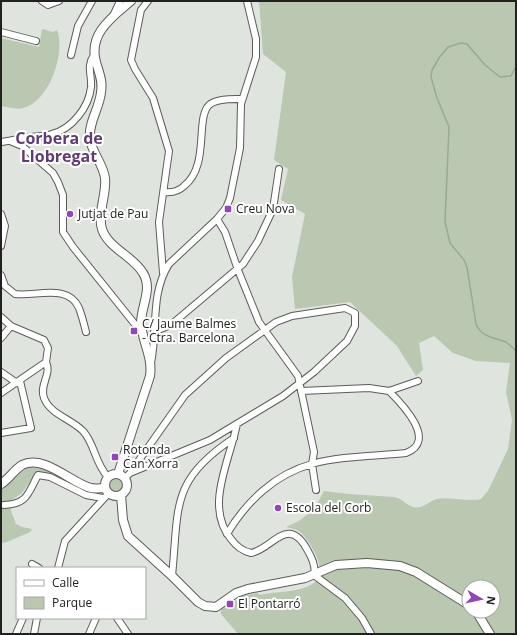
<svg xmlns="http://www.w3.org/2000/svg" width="517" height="635" viewBox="0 0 517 635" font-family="'Open Sans',sans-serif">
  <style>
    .green { fill: #bac7b1; fill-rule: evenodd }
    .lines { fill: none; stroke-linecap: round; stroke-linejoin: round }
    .stream { stroke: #99ab8d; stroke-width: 1.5 }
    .minor-casing { stroke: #5a5d58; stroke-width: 8 }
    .tertiary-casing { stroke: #5a5d58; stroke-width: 10 }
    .minor { stroke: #fff; stroke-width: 6 }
    .tertiary { stroke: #fff; stroke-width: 8 }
    .poi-dot { fill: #9247b8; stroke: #fff; stroke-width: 1.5 }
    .labels { text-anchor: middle; stroke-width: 4; stroke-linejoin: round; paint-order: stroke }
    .poi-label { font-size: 12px; fill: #212220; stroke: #fff; text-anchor: start }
    .district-label { font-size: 16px; font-weight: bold; fill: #603b74; stroke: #fff }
  </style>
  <rect width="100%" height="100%" fill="#e0e4de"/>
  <!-- green -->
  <path class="green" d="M259,1H516V634H238L221,614V609L243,596L257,593L260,595C277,591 299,593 314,583C330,572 310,541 300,532C296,529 290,528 286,527L299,521L314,509L324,491L349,494L394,497C402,498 406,505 413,507C422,510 429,501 437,499C447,496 467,502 481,499L488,491L508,449L512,420L506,392L510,363L476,361L453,353L434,336L419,343L423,370L416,376L397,346L350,302L295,309L292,277L305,214L281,200L288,169L274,160L286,72L263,54ZM469,587H493V611H469Z
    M42,29L53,32L57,30C66,53 49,102 23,108C16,110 8,107 1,106V38L39,47Z
    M27,460L86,483V492C75,486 47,468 36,473L22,493L12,500L11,511L16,524L22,527L32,529L30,532L7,542L1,543V480Z
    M109 485a7 7 0 1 1 14 0a7 7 0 1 1-14 0Z"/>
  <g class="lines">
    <!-- stream -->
    <path class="stream" d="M516,66L511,76L500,77L485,65L467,44L461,43L448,47L439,58L432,70L431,77L437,98L449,127L445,222L450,243L464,260L467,267L476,324C482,338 494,337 506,342C509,344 513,348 516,351"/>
    <defs>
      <path id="minor" d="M42,1L48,5L59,1
        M148,1L141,10L131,60L135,69L153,98L169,151L159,222L163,273
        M113,16L120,1
        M1,32L36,41
        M71,55L78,26L92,1
        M10,141L22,146L53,173L58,182L63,195V232L73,247L142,333
        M1,142C9,141 17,139 25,138C34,136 44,137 52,134C72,129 89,107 91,87C92,74 86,67 94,55
        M164,192C172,193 178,192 184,186C210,166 195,119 209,105C217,98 233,99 242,99
        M1,214L5,226L1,246
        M217,219L225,232L238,270L259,322L298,376L314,452L312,464L316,490
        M1,275L5,286L15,294C35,297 68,283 79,308C82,316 84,324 86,332
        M1,317L11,326L44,340L48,348L46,362L1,393
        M154,332L172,324L243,264L258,241L273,209L279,169
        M1,338L11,326
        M46,362C52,375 39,384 44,398C50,414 71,419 83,431C95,444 95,464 108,477
        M151,363C158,330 150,294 169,264L217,219L226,208L230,198L240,148L241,104L256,57V39L247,1
        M1,372L17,383
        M301,391L369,388L389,391L418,381
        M237,424C230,460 204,507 231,539C236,546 242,551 251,553C273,549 288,513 308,551C312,558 316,567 314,575L345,598L362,618L371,634
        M1,433L31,428L20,381
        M125,478L130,473L210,440L283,396L314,372L347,341L355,326V313L345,308L292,316L276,322L226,358L185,395L130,473
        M4,505C28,504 28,493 38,475L50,477L86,495L103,498
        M227,534C246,502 275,474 312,464C339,456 377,456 406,453C438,441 402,404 389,391
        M32,564L39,568
        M58,568L65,541L108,494
        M172,576C179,507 170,480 234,438
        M117,618L128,634
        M16,634L23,618
        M34,634L37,618
        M89,634L96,618"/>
      <path id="tertiary" d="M105 485a11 11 0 1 1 22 0a11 11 0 1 1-22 0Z
        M118,474L150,376C153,357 142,342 141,323C141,306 153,289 143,273C133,256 108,248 102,229C97,213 107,194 105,178C103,163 91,152 90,138C88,123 100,107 101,92C103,81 99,73 96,62C88,34 112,17 131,1
        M1,484C9,479 14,470 22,465C44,454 71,483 91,488C96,489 100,488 104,488
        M121,495L123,520L128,536L172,576L198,602L205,606L216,607L236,593L248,589L305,578L336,565L367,563L400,566L416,572L469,605
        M476,611L490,634"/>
    </defs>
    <!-- minor casing -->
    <use href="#minor" class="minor-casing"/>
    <!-- tertiary casing -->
    <use href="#tertiary" class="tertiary-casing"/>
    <!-- minor -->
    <use href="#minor" class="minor"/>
    <!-- tertiary -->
    <use href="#tertiary" class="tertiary"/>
  </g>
  <!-- markers -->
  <g class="poi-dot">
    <rect x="224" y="205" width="8" height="8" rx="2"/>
    <circle cx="70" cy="214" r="4"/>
    <rect x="130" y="327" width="8" height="8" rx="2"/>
    <rect x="111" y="453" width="8" height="8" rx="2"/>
    <circle cx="278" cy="508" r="4"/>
    <rect x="226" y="600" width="8" height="8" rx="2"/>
  </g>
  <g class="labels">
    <!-- poi labels -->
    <g class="poi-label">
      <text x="236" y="213">Creu Nova</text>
      <text x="78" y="218">Jutjat de Pau</text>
      <text x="142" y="328">C/ Jaume Balmes<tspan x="142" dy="14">- Ctra. Barcelona</tspan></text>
      <text x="123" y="454">Rotonda<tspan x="123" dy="14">Can Xorra</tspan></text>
      <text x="286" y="512">Escola del Corb</text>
      <text x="238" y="608">El Pontarró</text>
    </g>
    <!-- district labels -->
    <g class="district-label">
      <text x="59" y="144">Corbera de<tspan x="59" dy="18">Llobregat</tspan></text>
    </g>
  </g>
  <!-- border -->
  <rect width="517" height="635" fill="none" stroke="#212220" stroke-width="4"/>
  <!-- legend -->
  <rect x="16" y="567" width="130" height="52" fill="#ffffff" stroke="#a6a7a6"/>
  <rect x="24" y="580" width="20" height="6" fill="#ffffff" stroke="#a6a7a6"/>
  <text x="52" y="587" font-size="12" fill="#212220">Calle</text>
  <rect x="24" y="597" width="20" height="12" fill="#bac7b1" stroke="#a6a7a6"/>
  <text x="52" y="607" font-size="12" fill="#212220">Parque</text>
  <!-- north arrow -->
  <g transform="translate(481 599) rotate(99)"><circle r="19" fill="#ffffff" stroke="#a6a7a6"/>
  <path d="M0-3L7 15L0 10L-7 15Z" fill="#9247b8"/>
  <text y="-6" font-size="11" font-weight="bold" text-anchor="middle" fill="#212220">N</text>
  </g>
</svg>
